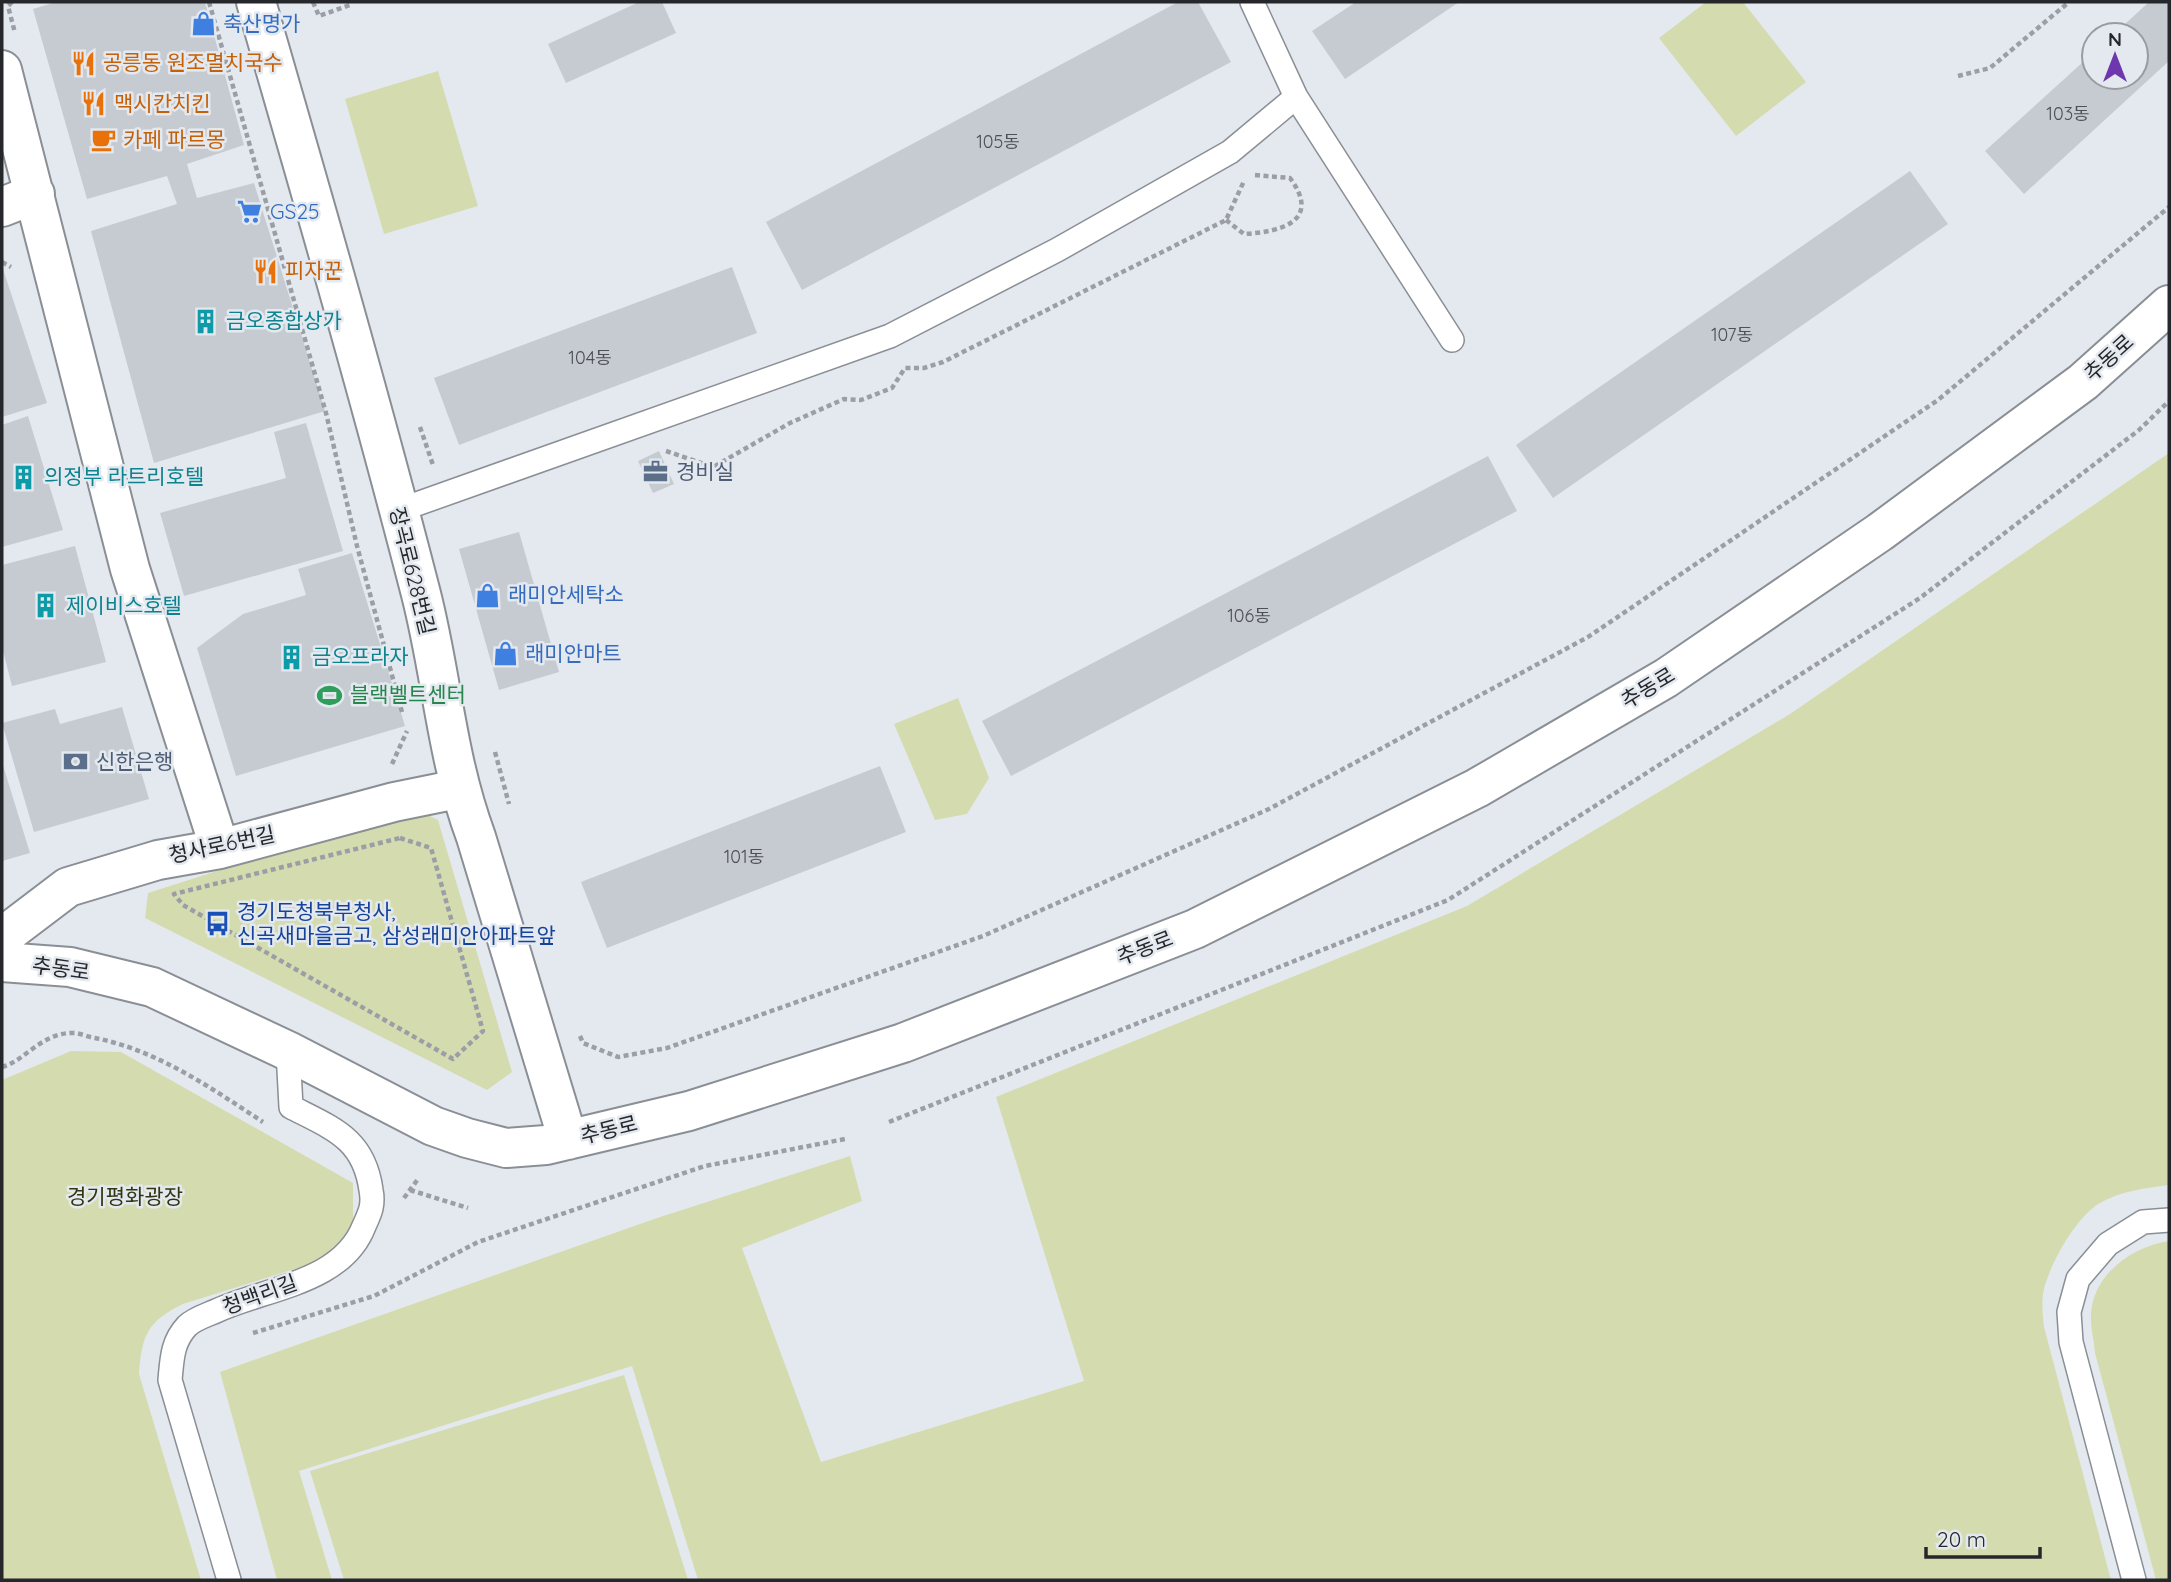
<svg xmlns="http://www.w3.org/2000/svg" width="2171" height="1582" viewBox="0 0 2171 1582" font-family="Quicksand,'Noto Sans KR',sans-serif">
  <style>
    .green { fill: #d4dcaf }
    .building { fill: #c6cbd2 }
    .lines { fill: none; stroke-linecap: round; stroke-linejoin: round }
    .lane-casing { stroke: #8a8e95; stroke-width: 26 }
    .street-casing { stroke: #8a8e95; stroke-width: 42 }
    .path { stroke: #9b9fa5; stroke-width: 4.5; stroke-dasharray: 5 3.5; stroke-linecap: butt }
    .lane { stroke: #fff; stroke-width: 23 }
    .street { stroke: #fff; stroke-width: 38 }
    .labels { text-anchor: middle; stroke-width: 5; stroke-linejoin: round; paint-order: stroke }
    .number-label { font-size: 18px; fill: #4d5054 }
    .shop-label { font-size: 21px; fill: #366cbe; stroke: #e4e9f0; text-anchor: start }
    .food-label { font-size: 21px; fill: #c56008; stroke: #e4e9f0; text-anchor: start }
    .culture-label { font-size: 21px; fill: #0d838f; stroke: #e4e9f0; text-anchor: start }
    .street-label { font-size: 21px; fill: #25272a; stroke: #e4e9f0 }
    .service-label { font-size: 21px; fill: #4e5e75; stroke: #e4e9f0; text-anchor: start }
    .leisure-label { font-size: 21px; fill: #27864d; stroke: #e4e9f0; text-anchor: start }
    .transit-label { font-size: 21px; fill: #164399; stroke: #e4e9f0; text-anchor: start }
    .park-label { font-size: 21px; fill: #31360f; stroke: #e4e9f0 }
  </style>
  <rect width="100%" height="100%" fill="#e4e9f0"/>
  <!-- green -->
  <path class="green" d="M1706,2H1743L1806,82L1736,136L1659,38Z
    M438,71L478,206L384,234L345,99Z
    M2169,453V1185C2146,1188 2121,1191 2100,1203C2076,1217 2051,1262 2044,1289C2041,1301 2043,1316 2044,1327L2111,1580H698L632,1366L299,1471L332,1580H277L220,1372L657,1218L850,1156L862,1201L742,1248L821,1462L1084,1381L996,1097L1467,906L1790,714Z
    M958,698L989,778L967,814L935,820L894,724Z
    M414,808L438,820L512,1072L487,1090L145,918L148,893Z
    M71,1051L121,1052L353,1183V1223L330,1258L183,1304C147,1322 142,1335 139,1374L201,1580H2V1080Z
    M2169,1241V1580H2156L2095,1353C2094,1340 2090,1327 2091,1314C2093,1274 2133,1246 2169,1241Z
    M624,1375L688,1580H344L310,1471Z"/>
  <!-- building -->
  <path class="building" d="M56,2H205L244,145L187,164L197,198L254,183L325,411L154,463L91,231L177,204L167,176L87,199L33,9Z
    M639,2H662L676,33L566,83L548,44Z
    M1178,2H1198L1231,62L802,290L766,222Z
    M1356,2H1459L1345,79L1312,31Z
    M2149,2H2169V61L2024,194L1985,151L2094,52V77H2136V35H2113Z
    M1910,171L1948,224L1553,498L1516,445Z
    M2,266L47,403L2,417Z
    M732,267L757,333L459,445L434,378Z
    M28,416L63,530L2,547V425Z
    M306,423L343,551L184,596L160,513L286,478L274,432Z
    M659,451L674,484L653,493L638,461Z
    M1488,456L1517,511L1011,776L982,721Z
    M519,532L559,672L499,690L459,549Z
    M75,546L106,662L12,686L2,647V565Z
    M352,553L405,726L236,776L197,648L243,614L306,595L298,569Z
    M122,707L149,799L34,832L2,723L55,709L60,724Z
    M2,762L30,853L2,861Z
    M880,766L906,832L607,948L581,882Z"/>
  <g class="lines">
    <defs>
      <path id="lane" d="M1252,2L1296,97L1452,340
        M397,511L890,336L1057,250L1230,152L1296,97
        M229,1580L170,1380C172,1359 172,1342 187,1326C194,1319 207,1315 216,1311C266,1288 342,1283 364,1226C370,1213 374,1205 371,1190C364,1139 334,1129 291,1107L288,1051
        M2134,1580L2071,1342L2069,1312L2078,1279L2108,1244L2143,1222L2169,1220"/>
      <path id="street" d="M256,2C313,199 370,396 421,594C442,676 446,756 476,837L568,1140
        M2,70L130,569L220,849
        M2,207L35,194
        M2,937L68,887L158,860L220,849L394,802L458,789
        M2,962L70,967L152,987L288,1051L433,1126L467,1138L506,1148L546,1145L689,1111L903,1043L1195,929L1477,788L1666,678L1880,532L2083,382L2169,305"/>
    </defs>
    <!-- lane casing -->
    <use href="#lane" class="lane-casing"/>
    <!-- street casing -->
    <use href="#street" class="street-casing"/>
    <!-- path -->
    <path class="path" d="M12,2L8,6L15,33
      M209,2L326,413L357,546L402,712
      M313,2L319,16L350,5
      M1958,76L1990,68L2069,2
      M1226,220L1244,234C1281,232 1322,221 1290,178L1254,175
      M2,262L11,267
      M420,427L433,465
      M666,451L713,467L790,423L844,399L861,400L892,388L905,368H924L943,362L1226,220L1244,181
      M495,752L509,804
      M392,764L407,731
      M400,838L431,848L483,1031L453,1059L183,905L174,894Z
      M580,1036L583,1043L618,1057L667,1048L983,936L1269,809L1588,637L1938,400L2169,207
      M2,1067C25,1061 42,1032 74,1033C80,1033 88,1037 95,1038C157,1050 211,1088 263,1122
      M889,1122L1448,900L1920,598L2139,430L2169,401
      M410,1190L468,1208
      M404,1198L418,1179
      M253,1333L374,1296L478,1242L705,1166L845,1139"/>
    <!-- lane -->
    <use href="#lane" class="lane"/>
    <!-- street -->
    <use href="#street" class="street"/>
  </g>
  <!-- icons -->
  <defs>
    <symbol id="shop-bare" viewBox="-9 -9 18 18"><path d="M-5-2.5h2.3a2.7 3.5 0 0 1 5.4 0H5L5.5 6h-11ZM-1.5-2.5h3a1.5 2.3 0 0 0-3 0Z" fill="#3f7fe0" stroke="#e4e9f0" stroke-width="2.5" paint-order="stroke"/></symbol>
    <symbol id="restaurant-bare" viewBox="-9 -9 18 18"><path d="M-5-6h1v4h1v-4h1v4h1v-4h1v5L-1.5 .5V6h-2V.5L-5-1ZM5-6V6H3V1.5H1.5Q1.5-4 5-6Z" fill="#e8710a" stroke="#e4e9f0" stroke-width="2.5" paint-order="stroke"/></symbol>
    <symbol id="cafe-bare" viewBox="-9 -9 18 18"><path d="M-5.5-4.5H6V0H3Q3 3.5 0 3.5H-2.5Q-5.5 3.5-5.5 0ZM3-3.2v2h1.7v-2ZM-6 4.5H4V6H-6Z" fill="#e8710a" stroke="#e4e9f0" stroke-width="2.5" paint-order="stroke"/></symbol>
    <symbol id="supermarket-bare" viewBox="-9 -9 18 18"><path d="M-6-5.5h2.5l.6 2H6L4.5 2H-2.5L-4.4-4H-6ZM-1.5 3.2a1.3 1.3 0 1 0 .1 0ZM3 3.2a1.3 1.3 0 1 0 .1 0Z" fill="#3f7fe0" stroke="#e4e9f0" stroke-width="2.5" paint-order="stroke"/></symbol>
    <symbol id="building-bare" viewBox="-9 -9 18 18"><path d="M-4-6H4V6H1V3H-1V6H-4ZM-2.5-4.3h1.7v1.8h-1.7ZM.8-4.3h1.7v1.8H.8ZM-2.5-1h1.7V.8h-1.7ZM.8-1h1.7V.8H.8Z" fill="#0f9aa8" stroke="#e4e9f0" stroke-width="2.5" paint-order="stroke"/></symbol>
    <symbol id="office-bare" viewBox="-9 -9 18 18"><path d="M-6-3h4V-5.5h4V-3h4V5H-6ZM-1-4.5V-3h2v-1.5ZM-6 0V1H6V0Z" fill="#5c6f8a" stroke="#e4e9f0" stroke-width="2.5" paint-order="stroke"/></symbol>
    <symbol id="stadium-bare" viewBox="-9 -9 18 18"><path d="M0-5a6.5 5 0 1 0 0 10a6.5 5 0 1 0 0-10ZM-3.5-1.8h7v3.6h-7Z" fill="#2e9e5b" stroke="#e4e9f0" stroke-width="2.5" paint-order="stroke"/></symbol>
    <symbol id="bank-bare" viewBox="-9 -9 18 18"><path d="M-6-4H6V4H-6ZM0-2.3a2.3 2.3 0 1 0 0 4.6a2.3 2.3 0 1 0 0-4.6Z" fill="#5c6f8a" stroke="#e4e9f0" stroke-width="2.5" paint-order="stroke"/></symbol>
    <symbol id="bus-bare" viewBox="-9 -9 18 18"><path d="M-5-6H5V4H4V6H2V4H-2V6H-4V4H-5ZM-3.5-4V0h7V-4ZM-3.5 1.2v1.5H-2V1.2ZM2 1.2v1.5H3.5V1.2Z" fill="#1a4fb4" stroke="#e4e9f0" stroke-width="2.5" paint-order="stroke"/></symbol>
  </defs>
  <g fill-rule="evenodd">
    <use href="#shop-bare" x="186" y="6" width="35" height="35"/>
    <use href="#restaurant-bare" x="66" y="46" width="35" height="35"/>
    <use href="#restaurant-bare" x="76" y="86" width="35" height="35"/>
    <use href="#cafe-bare" x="86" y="122" width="35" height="35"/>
    <use href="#supermarket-bare" x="232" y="194" width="35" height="35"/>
    <use href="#restaurant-bare" x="248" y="254" width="35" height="35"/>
    <use href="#building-bare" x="188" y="304" width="35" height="35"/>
    <use href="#office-bare" x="638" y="454" width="35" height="35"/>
    <use href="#building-bare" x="6" y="460" width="35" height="35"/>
    <use href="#shop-bare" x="470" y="578" width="35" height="35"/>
    <use href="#building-bare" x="28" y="588" width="35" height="35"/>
    <use href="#shop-bare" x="488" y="636" width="35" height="35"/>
    <use href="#building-bare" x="274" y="640" width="35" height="35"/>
    <use href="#stadium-bare" x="312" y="678" width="35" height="35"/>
    <use href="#bank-bare" x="58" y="744" width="35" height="35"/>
    <use href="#bus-bare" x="200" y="906" width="35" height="35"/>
  </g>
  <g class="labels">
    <!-- number labels -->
    <g class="number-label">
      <text x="2068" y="120">103동</text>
      <text x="998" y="148">105동</text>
      <text x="1732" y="341">107동</text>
      <text x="590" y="364">104동</text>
      <text x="1249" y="622">106동</text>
      <text x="744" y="863">101동</text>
    </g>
    <!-- shop labels -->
    <g class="shop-label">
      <text x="223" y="31">축산명가</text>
      <text x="270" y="219">GS25</text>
      <text x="508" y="602">래미안세탁소</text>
      <text x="525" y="661">래미안마트</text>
    </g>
    <!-- food labels -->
    <g class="food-label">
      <text x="103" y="70">공릉동 원조멸치국수</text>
      <text x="114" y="111">맥시칸치킨</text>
      <text x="123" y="147">카페 파르몽</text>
      <text x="285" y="278">피자꾼</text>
    </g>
    <!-- culture labels -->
    <g class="culture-label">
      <text x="226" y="328">금오종합상가</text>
      <text x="44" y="484">의정부 라트리호텔</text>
      <text x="66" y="613">제이비스호텔</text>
      <text x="312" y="664">금오프라자</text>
    </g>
    <!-- street labels -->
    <g class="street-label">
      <text transform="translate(2109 358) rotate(-42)" y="7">추동로</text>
      <text transform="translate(412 571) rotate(76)" y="7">장곡로628번길</text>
      <text transform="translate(1648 688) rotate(-31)" y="7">추동로</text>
      <text transform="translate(222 845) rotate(-12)" y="7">청사로6번길</text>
      <text transform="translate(1145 948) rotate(-21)" y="7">추동로</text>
      <text transform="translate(61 969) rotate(8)" y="7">추동로</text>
      <text transform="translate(609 1130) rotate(-14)" y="7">추동로</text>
      <text transform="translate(260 1295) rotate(-20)" y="7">청백리길</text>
    </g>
    <!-- service labels -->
    <g class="service-label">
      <text x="676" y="479">경비실</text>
      <text x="96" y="769">신한은행</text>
    </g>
    <!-- leisure labels -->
    <g class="leisure-label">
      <text x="350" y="702">블랙벨트센터</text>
    </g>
    <!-- transit labels -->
    <g class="transit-label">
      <text x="237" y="919">경기도청북부청사,<tspan x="237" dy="24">신곡새마을금고, 삼성래미안아파트앞</tspan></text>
    </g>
    <!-- park labels -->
    <g class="park-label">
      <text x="125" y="1204">경기평화광장</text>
    </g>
  </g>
  <!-- border -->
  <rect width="2171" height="1582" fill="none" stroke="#25272a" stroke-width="7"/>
  <!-- north arrow -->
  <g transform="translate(2115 56)"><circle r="33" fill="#e4e9f0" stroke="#989ba1" stroke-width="2"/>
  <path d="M0-5L12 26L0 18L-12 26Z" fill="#6e37ae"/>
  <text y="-10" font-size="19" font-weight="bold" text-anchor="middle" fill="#25272a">N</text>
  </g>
  <!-- scale -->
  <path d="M1926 1547v10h114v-10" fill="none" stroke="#25272a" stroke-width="3.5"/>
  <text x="1937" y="1547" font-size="21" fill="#25272a" stroke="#e4e9f0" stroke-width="5" paint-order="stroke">20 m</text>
</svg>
